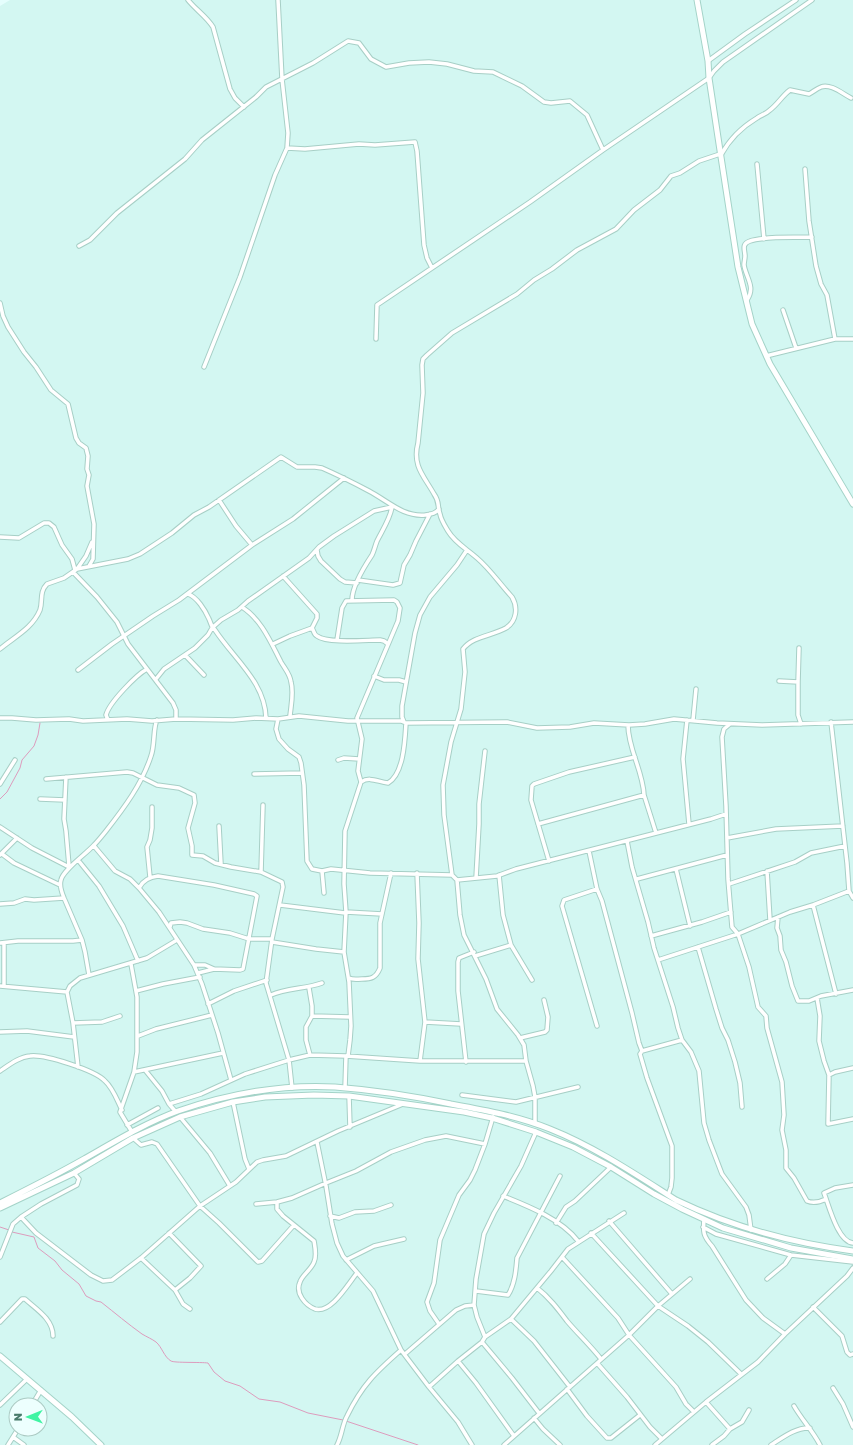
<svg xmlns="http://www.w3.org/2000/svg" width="853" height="1445" viewBox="0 0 853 1445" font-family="'Golos Text',sans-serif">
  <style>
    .residential { fill: #d3f7f2; fill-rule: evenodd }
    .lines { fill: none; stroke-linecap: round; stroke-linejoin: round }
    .stream { stroke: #dd9cbd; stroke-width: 1 }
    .street-casing { stroke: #a7cfc6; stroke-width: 5.5 }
    .secondary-casing { stroke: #a4d3c8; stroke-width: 7 }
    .street { stroke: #fff; stroke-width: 3.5 }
    .secondary { stroke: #fff; stroke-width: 5 }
  </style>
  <rect width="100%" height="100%" fill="#e5fefd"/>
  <!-- residential -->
  <path class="residential" d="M10,0H853V1445H0V6ZM16,1405H40V1429H16Z"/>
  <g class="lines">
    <!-- stream -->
    <path class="stream" d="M0,799L7,792L20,768L22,760L34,746L38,735L40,723
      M0,1227L9,1230
      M12,1232L34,1237L38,1248L55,1261L62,1270L79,1284L86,1296L96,1301L101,1302C115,1313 128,1324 142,1334C147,1337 152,1339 156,1342C162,1347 164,1357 171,1361C174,1363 201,1362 208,1363L214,1372L225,1381L240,1386L259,1399L280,1402L308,1413L343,1420
      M346,1421L418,1445"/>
    <defs>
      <path id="street" d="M188,0C196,10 206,16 213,27L230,89L235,98L244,107
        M708,61L745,34L796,0
        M287,148L305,149L359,144L375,145L415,142L417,151L424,245L427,258L432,268
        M721,155C729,140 742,127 757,118C761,115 766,114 770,110C778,104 782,96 790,90L809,94C813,92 816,89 821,87C830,83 843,94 851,98
        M757,164L764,239
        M805,169L809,221L816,266L821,284L827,295L835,339
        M79,246L90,240L117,213L185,159L202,140L256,97L266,87L313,63L348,41L359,43L371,59L386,67L409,63L429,62L447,64L474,71L493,72L522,86L544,102L551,103L570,101L587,115L603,150
        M747,300C756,287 746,278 744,265C744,262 745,259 745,256C745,250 741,244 750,241C763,236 796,238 812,237
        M0,303L3,316L8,327L24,352L36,367L51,390L68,404L76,438L79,443L86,448L88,456L87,469L89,475L87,486L94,524L93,559L89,566
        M783,310L796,348
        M376,339L377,305L530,202L603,150L709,78L714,71L723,62L812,0
        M766,356L835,339H853
        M204,367L240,277L275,175L287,148L288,133L282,79L278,0
        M219,500L236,526L252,545
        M0,537L19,538L44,523H49L54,527L62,545L72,559L75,570
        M317,550L318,556L321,561L340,579L345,582L357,583
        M77,569L86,556L92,542
        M73,572L97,597L117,622L128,644L173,703L176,710V719
        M283,576L317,614V618L312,628C314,631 314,635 317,636C328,644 367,640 380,640L384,641L388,644
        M358,580L393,585L400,583L404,565L410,555L416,541L430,514
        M188,594C197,597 205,610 209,619C211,623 211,627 215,630C234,659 265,682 266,718
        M242,607C262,620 271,643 281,662C285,669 290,674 291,682C294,693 291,705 290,716
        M337,640L342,608L346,601L394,600L397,602L400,608L398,621L357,718L362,739L358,771L361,782L345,831L344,884L346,912L344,952L349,982L351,1026L350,1040L348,1056
        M273,644L290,636L312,628
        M0,649C14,637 32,629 40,610C43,601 39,592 47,584L64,578L77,569L128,559L140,554L172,533L194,515L209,507L281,457L297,467H315L322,468C338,475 354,483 369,491C388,501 403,517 425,515C431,514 435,514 439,509
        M185,655L204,675
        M78,670L112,644L153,616L179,600L252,545L293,519L344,478
        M374,676L384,680H399L406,682
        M156,679L164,669L195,648L208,635L212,628L221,620L238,610L248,601L309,558L319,547L334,536L374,511L392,507C390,519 383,529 377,541C375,546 374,551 372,555C364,567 352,586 352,600
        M779,681L798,682V715L801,724
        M798,682L799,648
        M0,718H12L36,720L69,719L83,721L127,719L152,721L176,719L233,720L256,718L278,719L299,716L348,721H401L406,723L507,722L537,728L570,727L594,723L629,725L645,724L674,719L717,723L762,725L853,722
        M278,719L276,729L279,739L288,749L299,757L301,763L304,785L307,861L312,869L322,871L331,869L370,873L452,875L457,880L460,915L464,935L486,979L497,1009L518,1035L524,1045L526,1061L533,1086L535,1097V1123
        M108,720L106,715C109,703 136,675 147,669
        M687,720L683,759L689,824
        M693,720L696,689
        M404,722L402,717V706L415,633L420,615L430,597L457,565L467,550
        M831,722L847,863L849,891L853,898
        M730,724L724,729L722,737L726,806L728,879L732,927L738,934L749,967L758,1007L766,1016L767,1028L782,1082L784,1115L782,1130L786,1150V1168L794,1178L807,1201C814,1204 820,1202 826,1199
        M628,725C628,749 643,771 644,795L656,833
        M338,760L344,758L359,759
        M254,774L302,773
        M66,777L64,819L66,831L69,866
        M46,779L127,772L133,773L157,785L179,788L194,795L195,803L188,828L192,846V855L203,856L215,863L231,867L261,872L282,882L283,887L272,939L266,983L289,1060L292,1088
        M361,782C370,776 378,782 388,783C404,774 405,739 406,723
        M0,784L15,760
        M40,799L65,800
        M538,824L644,795
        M219,826L221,864
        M0,827L32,848L69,867
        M727,838L776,829L843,826
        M627,841L632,867L648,922L654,948L673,1007L678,1028L682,1040L691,1052L699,1071L704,1123L709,1140L722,1174L746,1207L749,1215L751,1230
        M94,846L115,871L130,879L139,888L159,912L194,965L202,984L218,1033L231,1080
        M589,851L597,889L602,901L632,1013L639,1043L642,1051
        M2,854L14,863L60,885
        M0,855L17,838
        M78,860L99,886L123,926L138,961
        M549,861L531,800L532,786L534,784L569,772L635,757
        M676,869L690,926
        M322,871L324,893
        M767,871L770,920
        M261,872L263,805
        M417,873L419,923L418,959L425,1022L420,1061
        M452,875L444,815L443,785L451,742L461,709L465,672L463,649C473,636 492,636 506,628C517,621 518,607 512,597C500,584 490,569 477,558C467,549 455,543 448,531C445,526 441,520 440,514C437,506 440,502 434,494C424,476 412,466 418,443L423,393L422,365L423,359L427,355L452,333L517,294L534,280L552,269L577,250L616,229L634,210L660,190L671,176L680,173L699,161L720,154
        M150,877L147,847L150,840L152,828V807
        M476,878L479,824V804L485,751
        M637,879L727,855
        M457,880L497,876L516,869L711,819L726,814
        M729,884L795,862L811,853L845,846
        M139,888C143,880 149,877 158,876L214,885L254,894L257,896L243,969L240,970L214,969L205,965H194
        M0,904L14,903L25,899L34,900L64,898
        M280,905L345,913
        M813,905L836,994
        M346,912L382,914
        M778,917L777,928L780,936L781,950L786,962L792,986L798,1001H809L821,996L853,990
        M170,927L171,923L180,922L187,923L203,929L230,933L249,939H272
        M651,936L702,922L731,912
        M272,942L316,949L344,952
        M0,943L18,941H73L82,940
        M511,945L532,980
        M698,947L716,1009L722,1028L728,1040L735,1062L740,1083L742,1107
        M475,956L511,945L503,915L499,875
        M658,960L738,934L790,912L813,905L849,891
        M131,964L137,997V1052L134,1072L120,1112L132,1132
        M198,973L214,969
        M89,975L85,952L82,940L64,898C62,893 59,886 61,880C63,870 86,854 94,845C98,841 102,836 106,831C124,808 142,784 151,756C155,746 153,727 157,720
        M349,978C353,980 357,979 362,979C371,979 376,978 380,968V923L391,873
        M0,986L67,992
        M4,986V943
        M309,988L312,1006V1016L306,1027V1040L310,1055
        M136,991L163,984L200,977
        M271,995C287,988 305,989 322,983
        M817,998L820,1016L819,1041L824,1061L829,1075L828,1124L853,1119
        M208,1004L234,991L267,980
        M312,1016L350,1017
        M425,1022L461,1024
        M73,1023L102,1022L120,1016
        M597,1026L562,906L564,900L597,889
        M0,1032L27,1031L74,1037
        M138,1036L156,1029L212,1015
        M520,1038L545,1032L547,1030L548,1017L544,1000
        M466,1062L458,991V962L459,958L474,952
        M78,1067L73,1023L67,992L70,986L80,978L147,958L177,940
        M145,1070L162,1091L169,1104L176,1112
        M0,1071C9,1065 19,1057 30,1056C44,1054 95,1070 105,1081C113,1088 117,1100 122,1110
        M134,1072L223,1053
        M829,1075L835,1072L853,1068
        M345,1088L346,1056
        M462,1095L516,1102L578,1087
        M349,1096L350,1127
        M233,1102L245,1159L249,1169
        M169,1104L201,1094L245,1074L289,1060L310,1055L346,1056L420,1061H526
        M180,1117L210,1153L230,1186
        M127,1125L158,1108
        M133,1138L141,1145L152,1142L157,1144L200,1206L219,1223L258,1262L262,1261L294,1225
        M317,1142L326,1186L332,1224L337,1243L343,1256L373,1291L401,1350L429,1387L458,1422L472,1445
        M853,1185L835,1188L824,1193C829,1206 838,1242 853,1243
        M668,1195L671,1187L672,1178V1146L647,1078L640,1054L642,1051L682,1040
        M503,1196C528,1206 561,1219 578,1241
        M277,1202V1209L283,1216L314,1241C315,1247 317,1256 314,1262C311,1270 302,1275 300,1282C295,1293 305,1305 315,1309C331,1314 348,1284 357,1273
        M256,1204L277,1202L292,1198L326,1183L356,1171L391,1152L425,1140L446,1136L485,1144
        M330,1216L339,1218L355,1212L374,1211L391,1205
        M21,1217L36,1233L91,1275L103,1281L112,1280L141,1258L200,1206L236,1182L257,1162L263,1160L286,1156L338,1131L403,1104
        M704,1219C703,1232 703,1236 712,1246L746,1300L763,1318L785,1334
        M609,1221L672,1294
        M556,1223L566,1207L575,1201L611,1167
        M703,1227L716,1234L791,1255L853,1262
        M169,1233L201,1266L190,1278L175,1290
        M591,1233L658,1306L688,1326L708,1342L741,1374
        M0,1257L13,1224L21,1217L41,1204L77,1185L79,1179L74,1173
        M562,1257L618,1318L629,1335L676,1387L686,1404L694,1412
        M141,1258L175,1290L183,1304L190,1309
        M346,1260L374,1246L404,1239
        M767,1279L785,1264L791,1255
        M537,1288C549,1297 558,1309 567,1321C578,1334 590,1345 601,1359
        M476,1291L508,1295C515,1284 516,1270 517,1258L560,1176
        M813,1307L842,1336L847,1352L850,1355L853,1354
        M511,1319L534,1341L570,1387
        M0,1322L22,1299H25C36,1309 53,1319 53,1336
        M439,1324L430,1311L427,1302L434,1283L440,1240L459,1195L470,1180L475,1170L485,1144L493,1117
        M485,1337L477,1317L474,1305L476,1279L484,1234L494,1213L521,1166L536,1132
        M482,1342L512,1378L539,1413
        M405,1354L456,1310L465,1306L474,1305
        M458,1361L476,1383L514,1436
        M597,1363L627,1397L650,1427L662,1439
        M429,1387L458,1361L482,1342L485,1337L511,1319L551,1271L568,1249L624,1213
        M833,1388L843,1404L853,1427
        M567,1389L587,1416L607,1438H611L640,1415
        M706,1402L730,1429
        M0,1405L27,1379
        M32,1405L41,1390
        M794,1406C802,1420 813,1431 820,1445
        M534,1418L543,1429L560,1445
        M13,1437L24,1445
        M8,1445L18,1429
        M337,1445C342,1436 342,1425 347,1416C362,1385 376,1372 401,1350
        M504,1445L629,1335L658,1306L690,1279
        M655,1445L706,1402L758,1362L785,1334L847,1276L853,1268
        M712,1445L724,1436L730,1429L742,1422L749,1410
        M771,1445C782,1438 796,1427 810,1428"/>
      <path id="secondary" d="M697,0L708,61L709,78L719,144L738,267L752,324L770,364L853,504
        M0,1203C28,1189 56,1175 84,1159C114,1142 145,1123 178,1111C228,1094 282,1084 335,1087C374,1090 413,1096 451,1104C484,1110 518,1116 550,1129C595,1147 635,1174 676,1200C732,1227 792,1243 853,1251
        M0,1208L74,1173L133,1138L180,1117L233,1102L265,1097L314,1095L349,1096L464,1112L492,1118L536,1132L573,1147L611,1167L654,1194L682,1209L723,1228L791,1248L853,1259
        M0,1356L72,1417L101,1445"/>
    </defs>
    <!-- street casing -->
    <use href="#street" class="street-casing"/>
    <!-- secondary casing -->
    <use href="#secondary" class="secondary-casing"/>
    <!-- street -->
    <use href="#street" class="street"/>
    <!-- secondary -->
    <use href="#secondary" class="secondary"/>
  </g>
  <!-- north arrow -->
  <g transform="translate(28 1417) rotate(269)"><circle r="19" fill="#edfffe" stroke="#abcac3"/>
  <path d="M0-3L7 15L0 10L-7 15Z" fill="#3ff4a3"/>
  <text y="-6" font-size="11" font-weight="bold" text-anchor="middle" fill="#477a6a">N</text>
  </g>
</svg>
